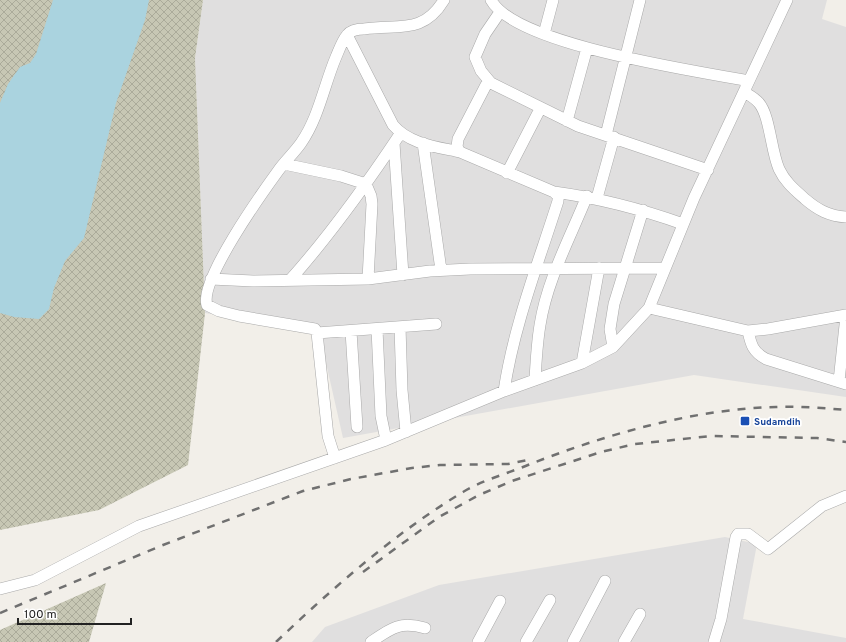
<svg xmlns="http://www.w3.org/2000/svg" width="846" height="642" viewBox="0 0 846 642" font-family="Overpass,sans-serif">
  <style>
    .residential { fill: #e0dfdf }
    .construction { fill: url(#construction-cross-hatch) }
    .water { fill: #aad3df }
    .lines { fill: none; stroke-linecap: round; stroke-linejoin: round }
    .minor-casing { stroke: #a9a9a9; stroke-width: 12 }
    .minor { stroke: #fff; stroke-width: 11 }
    .rail { stroke: #707070; stroke-width: 2.5; stroke-dasharray: 8 8; stroke-linecap: butt }
    .transit-dot { fill: #1a4fb4; stroke: #fff; stroke-width: 1.5 }
    .labels { text-anchor: middle; stroke-width: 3.5; stroke-linejoin: round; paint-order: stroke }
    .transit-label { font-size: 10px; font-weight: bold; fill: #164399; stroke: #fff; text-anchor: start }
  </style>
  <defs>
    <pattern id="construction-cross-hatch" width="8" height="8" patternUnits="userSpaceOnUse"><rect width="8" height="8" fill="#c7c7b4"/><path d="M0 0l8 8M0 8l8-8" fill="none" stroke="#abab9a"/></pattern>
  </defs>
  <rect width="100%" height="100%" fill="#f2efe9"/>
  <!-- residential -->
  <path class="residential" d="M203,0H827L822,19L846,27V397L694,375L343,438L319,332L205,313L195,58Z
    M725,537L757,544L743,619L846,638V642H312L325,627L439,585Z"/>
  <!-- construction -->
  <path class="construction" d="M0,0H203L195,58L205,313L188,465L99,510L0,530Z
    M106,583L89,642H0V630Z"/>
  <!-- water -->
  <path class="water" d="M53,0H149L145,20L116,103L84,238L65,261L54,288L49,309L39,319L14,317L0,313V103L8,84L20,67L30,63L36,54Z"/>
  <g class="lines">
    <defs>
      <path id="minor" d="M491,0C515,45 697,71 749,81
        M544,34L553,0
        M347,35L393,125C409,144 437,147 460,152
        M491,83L481,71L475,57L485,34L500,12
        M744,92C749,95 755,98 759,103C770,116 771,151 779,169C785,182 795,190 805,199C818,210 829,216 846,217
        M567,121L587,48
        M606,135L640,0
        M394,143L403,275
        M423,143L441,270
        M284,164L341,176L366,184L371,196L372,204L368,279
        M507,173L540,109
        M554,192C599,198 641,209 683,224
        M597,198L614,137
        M211,279L253,281L368,279L430,271L470,269L665,268
        M290,280C331,234 366,185 400,134
        M649,308L748,331C751,345 753,352 766,359L846,384
        M400,327L402,390L406,432
        M377,329L381,416L386,440
        M351,331L357,427
        M748,331L768,329L846,315
        M317,333L436,324
        M613,347L610,329L614,304L643,210
        M582,363L599,268
        M535,380C536,361 537,343 540,325C547,280 570,238 587,196
        M839,381L846,316
        M504,391C514,325 538,264 558,201V196L554,192L460,152L457,147L458,139L486,85L491,83L578,126L708,170
        M335,458L328,436L317,333L315,329L239,316L219,311L207,305C199,281 262,193 278,171C285,161 294,153 301,143C319,117 324,85 336,57C339,50 342,41 347,35C351,30 358,29 364,29C398,24 423,35 444,0
        M0,589L35,580L139,526L386,440L504,391L582,363L613,347L649,308L694,198L787,0
        M371,642C391,628 400,621 425,628
        M478,642L500,601
        M526,642L550,600
        M573,642L605,581
        M624,642L640,614
        M714,642L721,619L736,537L738,534H748L768,549L822,506L846,496"/>
    </defs>
    <!-- minor casing -->
    <use href="#minor" class="minor-casing"/>
    <!-- minor -->
    <use href="#minor" class="minor"/>
    <!-- rail -->
    <path class="rail" d="M363,572L439,517L479,495L512,481L601,452L635,444L711,436L817,438L846,442
      M0,613L163,545L303,491L351,479L412,468L440,465L508,464L533,459
      M276,642C334,587 395,533 463,492C483,480 506,474 528,465C604,435 693,409 776,407C799,406 823,408 846,410"/>
  </g>
  <!-- markers -->
  <rect class="transit-dot" x="740" y="416" width="10" height="10" rx="2"/>
  <g class="labels">
    <!-- transit labels -->
    <g class="transit-label">
      <text x="754" y="425">Sudamdih</text>
    </g>
  </g>
  <!-- scale -->
  <path d="M18 618v6h113v-6" fill="none" stroke="#222222" stroke-width="2"/>
  <text x="24" y="618" font-size="12" fill="#222222" stroke="#ffffff" stroke-width="3" paint-order="stroke">100 m</text>
</svg>
